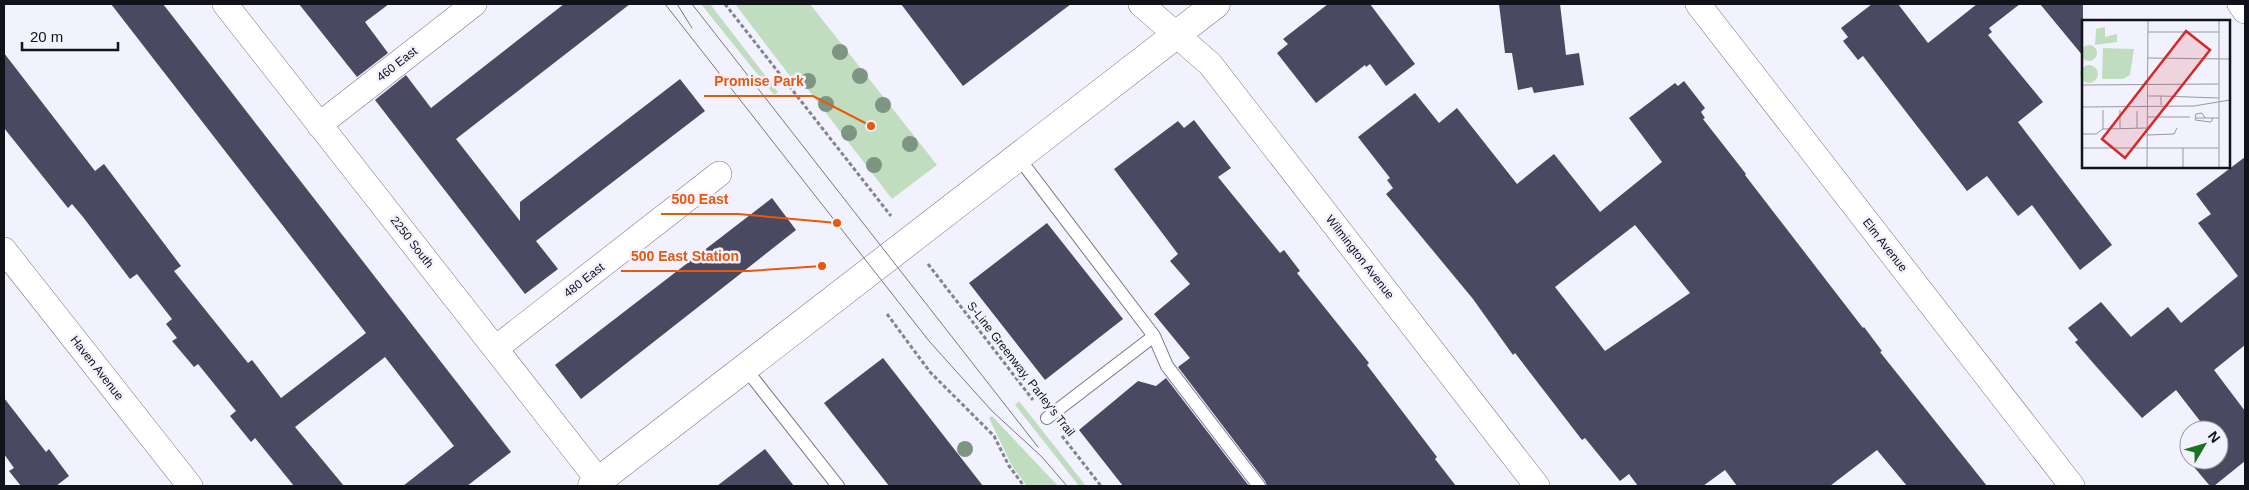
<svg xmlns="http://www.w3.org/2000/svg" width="2249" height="490" viewBox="0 0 2249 490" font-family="Helvetica,sans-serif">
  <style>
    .green { fill: #c0ddbf }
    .building { fill: #494961; fill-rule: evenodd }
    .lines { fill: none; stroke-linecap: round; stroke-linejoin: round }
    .service-casing { stroke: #767691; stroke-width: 14 }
    .minor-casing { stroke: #767691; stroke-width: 26 }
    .tertiary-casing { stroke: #767691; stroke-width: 29 }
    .path { stroke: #82838d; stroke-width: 3; stroke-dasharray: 4 2.5; stroke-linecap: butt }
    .service { stroke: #fff; stroke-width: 12 }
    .minor { stroke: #fff; stroke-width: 25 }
    .tertiary { stroke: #fff; stroke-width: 28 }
    .tram { stroke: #787883; stroke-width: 1 }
    .tree { fill: #7e9584 }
    .labels { text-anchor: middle; stroke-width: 5; stroke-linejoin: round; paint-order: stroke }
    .street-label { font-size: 12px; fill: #12121b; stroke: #f1f2fe }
    .inset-road { fill: none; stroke: #9898a3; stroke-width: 1 }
    .view { fill: #d62828; fill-opacity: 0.15; stroke: #d62828; stroke-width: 2.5 }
    .inset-edge { fill: none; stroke: #12121b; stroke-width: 2.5 }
    .leader { fill: none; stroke: #e8590c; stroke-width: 2 }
    .callout-dot { fill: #e8590c; stroke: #f1f2fe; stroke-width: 2 }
    .callout-label { font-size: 14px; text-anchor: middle; font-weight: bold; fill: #e8590c; stroke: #f1f2fe; stroke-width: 5; stroke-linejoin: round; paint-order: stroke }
  </style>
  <rect width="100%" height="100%" fill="#f1f2fe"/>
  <!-- green -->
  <path class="green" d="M701,4H710L778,92L774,95Z
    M735,4H810L937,165L892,199L806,87L793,80Z
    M1019,401L1086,486H1079L1015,405Z
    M992,416L1058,486H1027L1012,466L989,418Z"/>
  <!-- building -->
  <path class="building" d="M111,4H163L511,452L467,486H403L454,446L385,357L295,427L344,486H294L255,438L251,442L230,416L236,411L198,364L194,367L172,341L177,338L166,324L172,319L137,274L130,279L83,217L72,204L68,208L4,128V53L95,171L104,164L181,266L174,271L248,363L252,360L281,398L366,333Z
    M299,4H389L365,22L388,53L357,77Z
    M564,4H630L456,139L520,221V202L680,79L705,111L536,241L558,269L525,294L375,100L406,75L431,108Z
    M901,4H1071L963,86Z
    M1328,4H1370L1415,64L1386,86L1370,64L1366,67L1365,65L1316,103L1277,53L1288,44L1283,39Z
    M1499,4H1560L1566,55L1579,53L1584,85L1534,93L1532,87L1518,90L1512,53H1505Z
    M1872,4H1898L1928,43L1977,4H2020L1989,28L1992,32L1988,35L2043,102L2018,122L2112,245L2080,270L2032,205L2018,216L1987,176L1967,191L1863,56L1858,60L1843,41L1848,37L1841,28Z
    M2040,4H2083V56Z
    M1684,81L1705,108L1701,112L1705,118L1703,119L1746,174L1745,175L1863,328L1864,327L1882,351L1880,352L1987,486H1907L1877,450L1830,486H1737L1725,470L1703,486H1638L1629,474L1620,481L1585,438L1582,440L1515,353L1513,355L1473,299L1386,194L1393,188L1387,180L1390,178L1358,137L1415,93L1439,123L1457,108L1517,184L1554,154L1600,212L1662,162L1629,118L1675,83L1678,86ZM1635,225L1690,293L1605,351L1555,287Z
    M1194,120L1231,168L1218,177L1280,253L1284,250L1300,271L1297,273L1369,363L1367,365L1437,457L1435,459L1456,486H1267L1265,481L1178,367L1190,358L1154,314L1190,284L1170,261L1178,254L1114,169L1178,121L1184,128Z
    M2245,157V345L2214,370L2245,411V461L2214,486H2210L2189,461L2219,460V430H2207L2176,390L2142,418L2094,364L2075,342L2078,340L2068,328L2101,302L2131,337L2168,307L2181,323L2238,276L2198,223L2211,214L2196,194Z
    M772,198L796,230L581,399L555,365Z
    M1047,223L1123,319L1045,380L969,283Z
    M883,358L983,486H889L824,403Z
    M1166,378L1249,486H1123L1079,430L1138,381L1156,386Z
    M4,398L46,452L49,449L69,476L56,486H21L9,471L14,468L4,454Z
    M765,449L794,486H717Z"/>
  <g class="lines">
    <defs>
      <path id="service" d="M1018,157L1154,336L1047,418
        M1154,336L1167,366L1259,486
        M745,368L838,486"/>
      <path id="minor" d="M225,4L599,481
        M1141,4L1210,64L1537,486
        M1698,4L2072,486
        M2240,4L2245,11
        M319,125L474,4
        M4,250L190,486
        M496,348L719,174"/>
      <path id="tertiary" d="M592,486L1216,4"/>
    </defs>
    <!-- service casing -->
    <use href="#service" class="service-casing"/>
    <!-- minor casing -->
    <use href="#minor" class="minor-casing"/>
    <!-- tertiary casing -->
    <use href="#tertiary" class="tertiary-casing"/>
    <!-- path -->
    <path class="path" d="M725,4L891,216
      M928,264L1033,400
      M887,314L930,372L994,436L1009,466L1024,486
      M1062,436L1101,486"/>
    <!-- service -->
    <use href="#service" class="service"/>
    <!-- minor -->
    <use href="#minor" class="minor"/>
    <!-- tertiary -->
    <use href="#tertiary" class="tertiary"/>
    <!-- tram -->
    <path class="tram" d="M665,4L929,341L992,411L1042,457L1067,486
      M677,4L692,28
      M692,4L1038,447"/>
  </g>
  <!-- trees -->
  <g class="tree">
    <circle cx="840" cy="52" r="8"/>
    <circle cx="860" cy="76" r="8"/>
    <circle cx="808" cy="81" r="8"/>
    <circle cx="826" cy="104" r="8"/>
    <circle cx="883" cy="105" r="8"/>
    <circle cx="849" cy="133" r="8"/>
    <circle cx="910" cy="144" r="8"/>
    <circle cx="874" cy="165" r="8"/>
    <circle cx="965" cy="449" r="8"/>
  </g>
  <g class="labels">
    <!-- street labels -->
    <g class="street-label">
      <text transform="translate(397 64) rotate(-38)" y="4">460 East</text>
      <text transform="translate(412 242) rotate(52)" y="4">2250 South</text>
      <text transform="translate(1885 245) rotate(52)" y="4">Elm Avenue</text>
      <text transform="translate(1360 257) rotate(52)" y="4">Wilmington Avenue</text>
      <text transform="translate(584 280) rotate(-38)" y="4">480 East</text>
      <text transform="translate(97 368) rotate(52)" y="4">Haven Avenue</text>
      <text transform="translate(1021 369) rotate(52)" y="4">S-Line Greenway, Parley's Trail</text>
    </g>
  </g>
  <!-- overview -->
  <g transform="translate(2082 20)">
    <rect width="148" height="148" fill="#f1f2fe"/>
    <path d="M23,7V17L35,14V22L13,25L14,9ZM-1 33a8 8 0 1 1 16 0a8 8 0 1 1-16 0ZM21,28L52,29L48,55L41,59H20ZM-2 54a9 9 0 1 1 18 0a9 9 0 1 1-18 0Z" fill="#c0ddbf"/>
    <path class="inset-road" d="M66,12H137M66,38L148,39M0,65L137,64M65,76H79V85M79,76L137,78M0,87L112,86L148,80M21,90V109M38,90V109M55,91V108M65,97H108M113,98L114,94L120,93L123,98M131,98L129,102L113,100L114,98H137M21,109L65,108M0,114H14L21,109M65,115L92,114L95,108M0,128H136M101,128V147M65,147L66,0M137,147V0"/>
    <path class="view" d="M104,11L128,30L43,138L20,119Z"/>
    <rect width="148" height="148" class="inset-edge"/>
  </g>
  <!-- callouts -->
  <path class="leader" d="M871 126L813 96H704M837 223L738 214H661M822 266L749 271H621"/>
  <g class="callout-dot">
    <circle cx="871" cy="126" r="5"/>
    <circle cx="837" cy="223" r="5"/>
    <circle cx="822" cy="266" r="5"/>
  </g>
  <g class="callout-label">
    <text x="759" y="86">Promise Park</text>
    <text x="700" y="204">500 East</text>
    <text x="685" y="261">500 East Station</text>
  </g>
  <!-- border -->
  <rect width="2249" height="490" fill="none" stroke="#12121b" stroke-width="10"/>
  <!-- north arrow -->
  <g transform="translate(2204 445) rotate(52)"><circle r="24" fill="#f1f2fe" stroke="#9898a3"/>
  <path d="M0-4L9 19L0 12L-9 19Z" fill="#18721f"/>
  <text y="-8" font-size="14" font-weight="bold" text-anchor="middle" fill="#12121b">N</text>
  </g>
  <!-- scale -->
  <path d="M22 42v8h96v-8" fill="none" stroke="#12121b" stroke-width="2.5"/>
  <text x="30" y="42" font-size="15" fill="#12121b" stroke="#f1f2fe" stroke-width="4" paint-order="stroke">20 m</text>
</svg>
